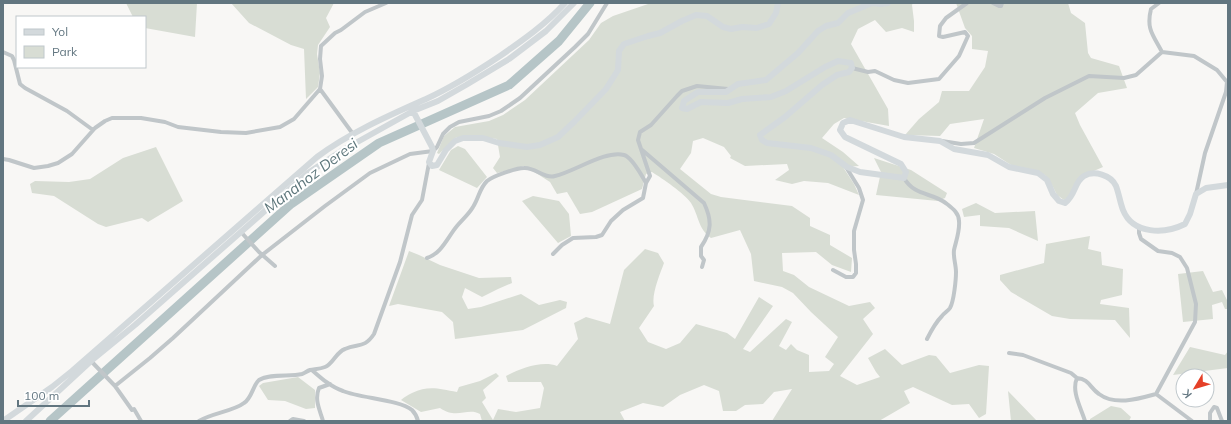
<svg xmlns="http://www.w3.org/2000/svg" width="1231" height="424" viewBox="0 0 1231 424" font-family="Mulish,sans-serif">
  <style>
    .green { fill: #d8ddd4 }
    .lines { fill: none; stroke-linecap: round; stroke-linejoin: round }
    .river { stroke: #b6c5c7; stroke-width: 9 }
    .street { stroke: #c0c6c9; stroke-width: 4 }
    .secondary { stroke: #d3d9dc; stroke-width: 6 }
    .labels { text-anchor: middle; stroke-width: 4; stroke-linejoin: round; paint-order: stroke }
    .water-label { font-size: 15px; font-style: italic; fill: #5d767b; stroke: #fff }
  </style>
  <rect width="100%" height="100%" fill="#f8f7f5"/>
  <!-- green -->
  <path class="green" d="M126,3H197L195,37L145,28V17H133Z
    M231,3H334L326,18L330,27L318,45L317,54L320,73L318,87L306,99L304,49L291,45L249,23Z
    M651,3H913L912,5L914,21V32L902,28L886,32L875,20L858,29L851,44L888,109L889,126L844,118L834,124L822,138L843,152L859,166L843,167L854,184L859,195L828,183L804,181L792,184L775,180L789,170L787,164L745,166L730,158L731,156L724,147L703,138L693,141L691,153L680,169L711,194L721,197L792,206L810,218V226L830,235V245L852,258L851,272L832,265L816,252L782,253L783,271L794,275L809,287L849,306L870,302L875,308L863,319L873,334L840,376L857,385L880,377L876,372L868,358L885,349L902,365L929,355L936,356L950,373L979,365L989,366L986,414L979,418L969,404L952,405L913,387L904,391L910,403L879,421H772L792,389L774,392L763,404L745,405L736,411H723L719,391L704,385L680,395L663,407L643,403L620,412L625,421H482L480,414C467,407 457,420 440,408L421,412L401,400C404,397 408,395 412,393C429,385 439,389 457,392L459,387L480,381L496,373L499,376L483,390L486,398L482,402L493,420L498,409L516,412L540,408L544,388L541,382H508L506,376C519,369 542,360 557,366L578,339L574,323L586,317L610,324L624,270L645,249L658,253L664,263C660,274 651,295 654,306L639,328L648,342L666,349L680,343L696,324L727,333L735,339L759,297L773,306L743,349L750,352L786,319L792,322L779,346L786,350L791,344L797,350L809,355V372L829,371L834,364L825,357L838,337L811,312L793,293L782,287L754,281L751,254L740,230L711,238C698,229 699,216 691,203C684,193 663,179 652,172L646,174L642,189L592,212L580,214L567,192L557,194L550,182L525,166L497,173L493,168L500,157L497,139L467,135L455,138L439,154L437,153L444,136L455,127L489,121L503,115L525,100L589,40L601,23L613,16Z
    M956,3H1068L1071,13L1085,23L1088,53L1091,58L1119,66L1127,88L1098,93L1075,113L1080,125L1103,167L1080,177L1070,196L1064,200L1057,195L1053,187L1045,175L1011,165L994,154L974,148L984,119L950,124L940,136L905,135L919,119L939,102L942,91H969L985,67L988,51L972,49V36L965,28Z
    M458,146L465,149L487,177L477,188L439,170L451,150Z
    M156,147L183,201L148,222L142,218L106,227L98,224L54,196L32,193L30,184L35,181L69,182L90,179L123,158Z
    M874,158L911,170L947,193L945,198L938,201L876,195L881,172Z
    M533,196L559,201L569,214L571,236L558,243L522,201Z
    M976,203L995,213L1035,211L1038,241L1009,228L980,226V215L964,217L962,209Z
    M1090,236L1088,249L1101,252L1102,265L1123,269L1122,295L1101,300L1100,304L1129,308L1130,338L1115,320L1070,319L1052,316L1011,292L1000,280V275L1044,263L1046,244Z
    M409,251L419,255L440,265L479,278L511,277L512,283L498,289L482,297L465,288L462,297L468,309L481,307L521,294L539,305L560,300L567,302L566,308L523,330L455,339L453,322L442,312L398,304L389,306Z
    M1203,271L1213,292L1222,290L1228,302V309H1225L1222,302L1212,305L1213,319L1183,322L1178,274Z
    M1190,347L1225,355L1228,351V368L1173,375Z
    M298,377L315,390V408L306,409L285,401L268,400L259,386L263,383Z
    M1008,391L1037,421H1011Z
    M1111,406L1121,408L1131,417L1129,421H1090V419Z"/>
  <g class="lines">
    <!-- river -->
    <path class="river" d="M50,421L291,204L379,143L509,85L559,41L590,3"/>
    <!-- street -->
    <path class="street" d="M993,3L999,6H1001L1002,3
      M1159,3L1151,9C1146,29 1153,35 1162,52
      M3,52L12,56L14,60L20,84L25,88L67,111L93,130
      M852,68L868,72L875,71L894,80L908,83L939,79L959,56L968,36L965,32L943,37L939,36L940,26L946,18L967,3
      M320,89L322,76L320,59L321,46L335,33L341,30L365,12L386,3
      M942,141L961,144L974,143L1045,98L1089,76L1124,78L1136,75L1162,52L1194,56L1217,70L1227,82L1226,92L1205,153L1196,194
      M641,149L704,203C712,220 712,231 701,247V256L704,260L702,267
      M3,159L9,160L34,168L48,166L58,163L72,154L95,128L105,121L112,118H141L165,122L178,127L221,132L246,133L280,127L294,119L320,89L353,134
      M904,178C915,197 933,192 947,204C952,208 959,213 959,221C960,231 956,241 954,250C953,257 956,265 956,272C956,279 954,301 950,308C948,311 944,313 942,316C935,323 931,331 927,339
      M241,232L259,252L275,266
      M553,254L562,245L573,238L596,237L602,235L611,221L623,210L643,198L646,183L650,176L638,140L640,132L651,125L677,96L682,91L697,86L728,89
      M427,258C442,253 447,238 457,226C462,220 469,214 473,207C479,198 479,189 487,181C493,176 516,168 524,168C535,167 544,179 555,176C574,172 605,150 624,155C632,157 642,176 646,183
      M833,270L846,277H853L856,273V264L854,250V231L863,200L859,188L846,167
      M1009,353L1023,355L1071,373L1077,378
      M91,361L115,386L132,410L134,409L141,421
      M312,370C321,378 331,387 343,391C360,398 400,400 412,410C415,413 417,417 418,421
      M115,386L150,358L173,338L262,255L325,206L370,173L410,154L433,151L437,147L443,134L450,127L459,122L489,116L501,111L520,98L575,47L588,34L607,3
      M1156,394L1192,421
      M199,421C212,413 234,411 244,403C252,398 253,385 259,380C270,373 290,377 302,374C305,373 307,371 310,370C315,369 320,369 325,367C333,364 336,352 345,349C358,343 364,349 374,334L400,262L412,215L422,200L429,163
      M290,421L293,419L304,421
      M323,421C320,410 314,400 319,388L330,384
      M1085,421C1081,408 1071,391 1077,378C1089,379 1090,388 1099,394C1115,406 1138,399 1156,394L1195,322L1196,304L1187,268L1180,257L1172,253L1158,251L1141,239L1139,233V227
      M1210,421V413L1214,407L1217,408L1222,421"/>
    <!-- secondary -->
    <path class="secondary" d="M888,3L881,4L872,3L848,13L838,23L826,26L818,31L798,53L766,80L738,84L726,92H698L684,101L682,108L687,109L701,102L728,103L742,99L771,97L786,91L825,67L838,61L851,63L852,68L849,72L837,75L822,85L785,117L760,135L762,140L767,143L811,148L831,155L847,167L860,172L904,178L906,172L901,164L845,137L840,130L843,123L850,120L904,137L940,141L954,149L988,155L1009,167L1038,173L1047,180L1053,194L1059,201L1065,203C1076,195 1074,182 1084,176C1094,170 1111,175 1116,186C1119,194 1120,202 1123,210C1133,235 1165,234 1185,224L1190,214L1196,194L1206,188L1228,185
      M412,109L432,147L433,151L429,162L432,166L437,165L446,150L455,141L463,138H483L499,143L527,147L540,145L558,137L575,121L606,89L618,70L619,51L624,44L648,36L660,33L682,21L696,15L707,16L723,27L731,29L742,27L757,28L769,24L776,13L778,3
      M3,421L52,387L72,371L317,157C351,132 388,116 426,99C452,87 476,72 500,56C523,40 546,24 565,3
      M26,421L91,361L135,325L308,173L343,150L413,111L438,101L466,85L509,59L546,31L574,3"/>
  </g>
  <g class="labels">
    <!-- water labels -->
    <g class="water-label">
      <text transform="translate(311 176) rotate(-37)" y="5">Manahoz Deresi</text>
    </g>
  </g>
  <!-- border -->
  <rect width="1231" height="424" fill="none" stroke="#627680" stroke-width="8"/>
  <!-- legend -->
  <rect x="16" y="16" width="130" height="52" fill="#ffffff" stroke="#c0c8cc"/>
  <rect x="24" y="29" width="20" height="6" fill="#d3d9dc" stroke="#c0c8cc"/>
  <text x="52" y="36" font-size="12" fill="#627680">Yol</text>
  <rect x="24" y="46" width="20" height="12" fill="#d8ddd4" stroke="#c0c8cc"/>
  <text x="52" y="56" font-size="12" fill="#627680">Park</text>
  <!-- north arrow -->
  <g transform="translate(1195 388) rotate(232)"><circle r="19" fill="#ffffff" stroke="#c0c8cc"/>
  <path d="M0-3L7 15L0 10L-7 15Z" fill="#e54028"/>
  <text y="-6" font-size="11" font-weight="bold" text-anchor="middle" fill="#627680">K</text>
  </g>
  <!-- scale -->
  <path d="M18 400v6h71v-6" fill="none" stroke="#627680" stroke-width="2"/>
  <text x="24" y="400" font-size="12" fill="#627680" stroke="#ffffff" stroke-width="3" paint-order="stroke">100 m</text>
</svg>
